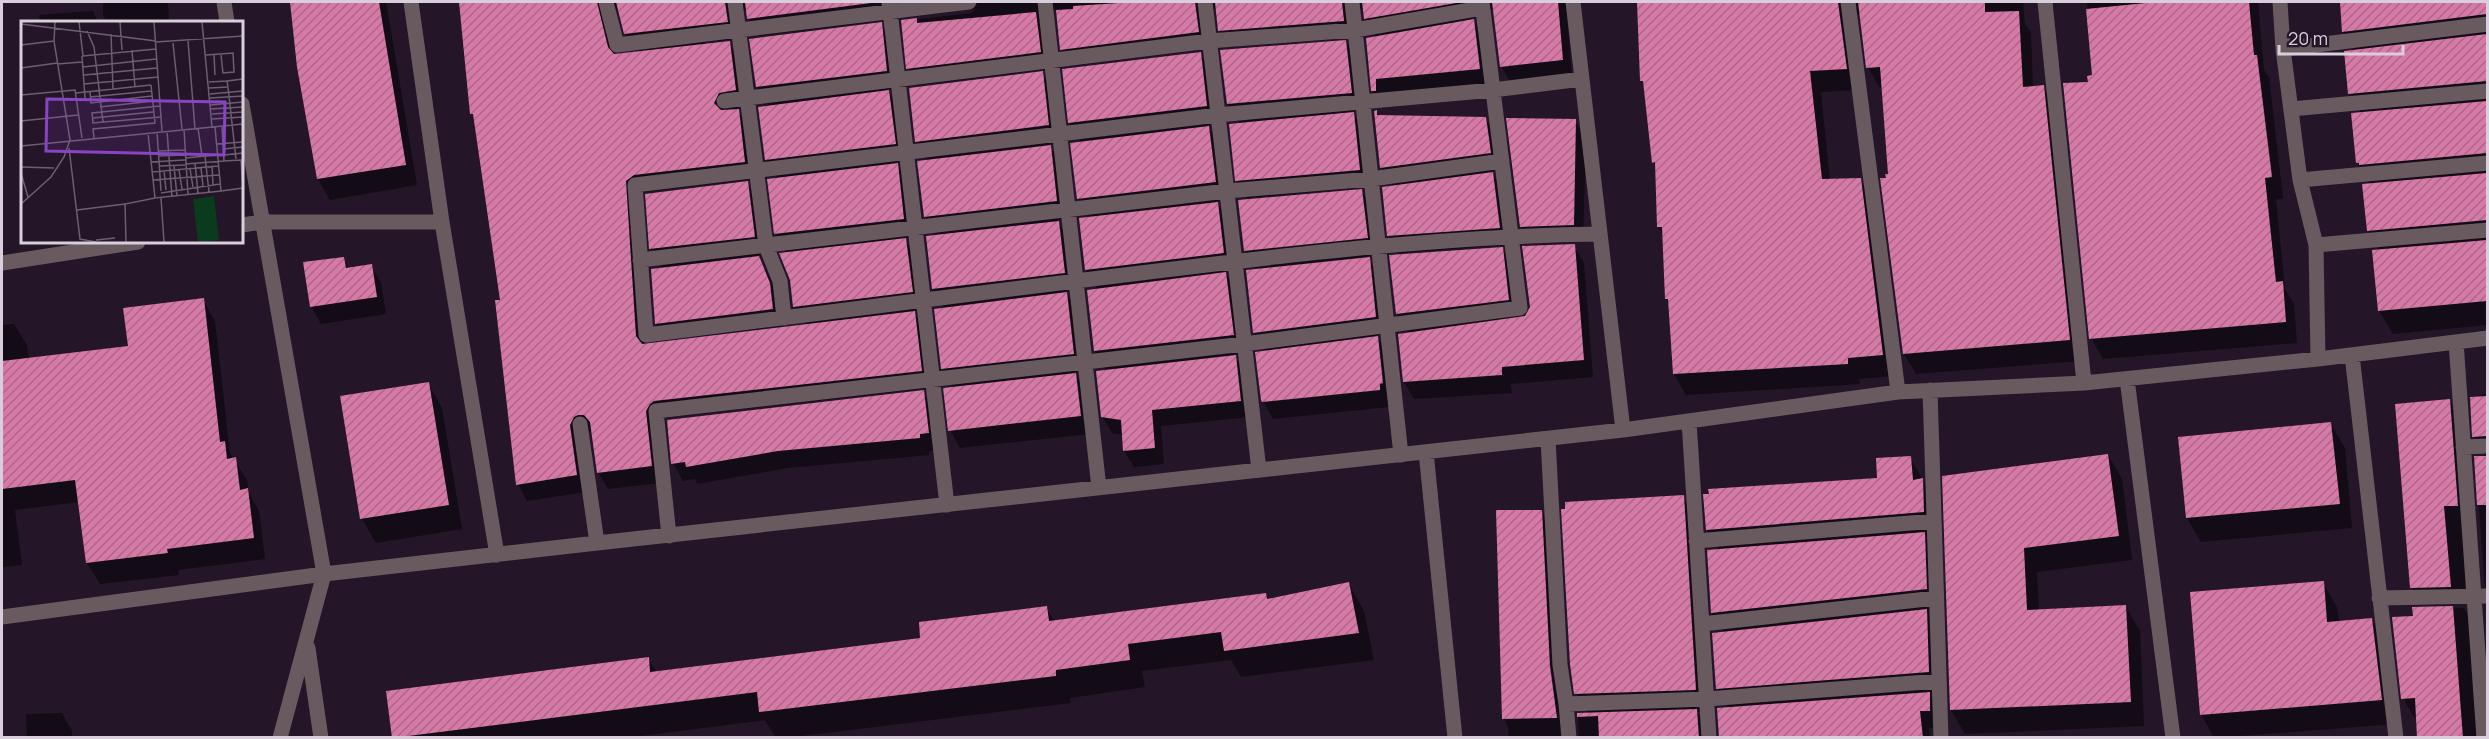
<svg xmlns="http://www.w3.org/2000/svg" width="2489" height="739" viewBox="0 0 2489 739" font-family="Manrope,sans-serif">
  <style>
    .shadow { fill: #0007; fill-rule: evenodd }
    .building { fill: url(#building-hatch) }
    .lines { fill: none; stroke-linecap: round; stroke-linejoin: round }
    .street { stroke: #685a5e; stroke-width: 15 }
    .inset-road { fill: none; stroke: #6c5f71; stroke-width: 1.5 }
    .view { fill: #8944c3; fill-opacity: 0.15; stroke: #8944c3; stroke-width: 3 }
    .inset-edge { fill: none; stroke: #d9cfdc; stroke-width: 3 }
  </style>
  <defs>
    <pattern id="building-hatch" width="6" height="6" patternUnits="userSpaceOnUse" patternTransform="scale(1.5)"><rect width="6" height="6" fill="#d779a7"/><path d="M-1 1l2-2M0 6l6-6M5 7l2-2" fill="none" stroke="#aa6789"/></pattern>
  </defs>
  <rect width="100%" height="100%" fill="#241529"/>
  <!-- shadow -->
  <path class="shadow" d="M103,2H168L169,22H107L103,15Z
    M291,2H386L417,185L330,200L318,179L298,67Z
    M462,2H1566L1572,77L1511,83L1501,66L1494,10L1492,9L1485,12L1482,17L1472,18L1484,38L1490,86L1385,96V108H1383L1373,91L1376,38L1365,18L1364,10L1361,9L1352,16L1353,38L1229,47L1220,30L1217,10L1213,9L1205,15L1208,49L1071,66L1062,49L1057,10L1054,9L1048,12L1050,69L918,85L908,68L903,21L971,13L976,9L910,17L907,12L889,20L758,36L745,9L735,16L737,39L706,42V45L729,43L739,60L745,107L737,108L748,128L754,179L644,192L635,198L639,279L646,346L806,326L794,306L787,254L776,234L769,180L778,179L766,159L769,107L757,87L881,24L891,42L896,88L887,89L899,109L905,161L896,162L907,182L913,236L904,238L916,258L922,309L913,310L924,330L931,388L664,418L659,421L661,483L608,489L598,472L592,432L590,431L583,434L586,492L527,501L518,484L502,301L476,121L472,113ZM613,9L619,10L626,34L637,53L614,55L606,23Z
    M1637,2H2023L2025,24L2031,33L2033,87H2043L2055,107L2081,361L1916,374L1904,354L1887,179L1890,175L1883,88H1880L1868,68L1861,14L1853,15L1858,90L1821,92L1830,181L1860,180L1872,201L1894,376L1859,379L1860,384L1686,395L1674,374L1670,305L1666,298L1664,237L1658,227L1656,168L1653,162L1645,86L1642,81Z
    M2087,2H2258L2264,70L2269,77L2283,198L2276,200L2285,289L2294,304L2297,343L2103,359L2091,338L2089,83L2094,77Z
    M2342,2H2488V325L2393,334L2379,311L2380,251L2368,230L2370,185L2357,162L2362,114L2350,93L2355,52L2343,32Z
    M93,11L98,22H40L39,15Z
    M1346,42L1356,60L1361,110L1352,111L1363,132L1369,187L1247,198L1237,180L1240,124L1228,104L1222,51Z
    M1200,53L1210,71L1216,124L1207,125L1219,145L1225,200L1216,201L1228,221L1233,270L1224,271L1236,291L1243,353L1234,354L1244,373L1250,417L1161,426L1164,464L1134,467L1124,450L1123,435L1112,433L1102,416L1107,371L1095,351L1098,290L1086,270L1090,218L1078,198L1081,143L1070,123Z
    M1042,73L1052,90L1058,143L1049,144L1060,164L1066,218L1057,220L1069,240L1074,290L1065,291L1077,311L1083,371L1074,372L1086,392L1090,434L960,448L950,430L954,388L943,368L945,309L933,289L927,238L937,236L925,216L928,161L916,141Z
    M1376,112L1379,116L1486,119L1496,137L1500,170L1491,171L1503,191L1509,245L1399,253L1389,235L1393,187L1381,167Z
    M1575,121L1586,138L1583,242L1531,244L1521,226Z
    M747,183L757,200L764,254L757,255L768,274L779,302L782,326L666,340L656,324L663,269L651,249Z
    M1362,191L1372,209L1377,255L1367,256L1379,276L1385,334L1376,335L1388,355L1389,407L1273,419L1263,401L1266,352L1254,333L1257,270L1245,250Z
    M1574,246L1584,263L1593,377L1511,384L1512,393L1414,399L1404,382L1409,334L1397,314L1391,257L1502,249L1512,266L1518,319L1526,317Z
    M343,258L349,269L371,266L381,283L386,314L321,324L311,306Z
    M203,300L215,321L230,453L247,480L249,493L259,511L265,559L178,570L179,575L100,584L87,563L79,502L15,510L22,565L2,567V325L14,324L27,345L29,359L130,348Z
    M428,383L442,408L462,529L376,543L362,519Z
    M923,392L933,409L938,450L929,451V455L788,468L697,484L695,479L683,481L673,463Z
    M2488,394V591L2485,586L2475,458L2486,457L2474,436L2479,395Z
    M2449,401L2460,418L2473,604L2422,605L2412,587Z
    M2331,424L2345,448L2352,528L2201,542L2187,518Z
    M2108,455L2122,479L2132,560L2037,572L2039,611L2126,607L2140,631L2144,726L1965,734L1951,710L1944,477Z
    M1910,457L1936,504L1937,536L1926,537L1938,557L1940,613L1929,614L1940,635L1942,696L1931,697L1939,710V728H1929L1930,738H1720L1729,709L1717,688L1724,633L1712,613L1719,550L1707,530L1705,496L1878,480Z
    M1683,497L1696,519L1708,711L1697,712L1706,728L1707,738H1579L1578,715L1588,714L1576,693Z
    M1541,511L1551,528L1566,738H1509L1508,727L1504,719L1497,512Z
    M1348,583L1364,611L1374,660L1241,677L1231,660L1142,671L1145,687L1070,698L1071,703L785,738H776L765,720L625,738H394L648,658L657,673L922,639L1046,608L1055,622L1266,595L1269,600Z
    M2323,583L2337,607L2339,622L2372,620L2386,644L2395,724L2214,738L2201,714Z
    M2464,608L2475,627L2483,738H2419L2418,717H2414L2403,698L2414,617V609Z
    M62,713L72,731V738H27L26,714Z"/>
  <!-- building -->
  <path class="building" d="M290,2H379L406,165L317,179L297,67Z
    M459,2H597L608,47L614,54L730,41L736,90L719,93L714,103L721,110L739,109L745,162L634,175L626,181L636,336L642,344L915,311L922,371L654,401L650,404L646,411L652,466L597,473L590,422L584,415H578L574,417L570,425L577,475L516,485L495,300H500L473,114H470Z
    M616,2H725L728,22L624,34Z
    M745,2H879L747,19Z
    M1135,2H1195L1199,32L1060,50L1056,10L1073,9V6Z
    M1215,2H1342L1344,21L1218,31Z
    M1362,2H1462L1364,19Z
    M1492,2H1558L1563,60L1500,67Z
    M1637,2H1838L1847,69L1810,71L1822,179L1861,178L1883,355L1848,358V364L1673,374L1668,299H1665L1662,227H1657L1655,162L1652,163L1643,81H1640Z
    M1858,2H1985V12L2019,11L2023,87L2044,85L2070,340L1903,354L1880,178H1886L1885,174H1888L1880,67L1866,68Z
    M2156,2H2249L2254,55H2257L2272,177L2265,178L2276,282L2283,281L2286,322L2089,339L2063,83L2088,82L2087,76L2092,75L2086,9Z
    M2340,2H2487V14L2342,32Z
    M1036,12L1041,52L906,69L901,20L917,18V23Z
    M1474,19L1480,69L1376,79V91H1371L1366,38Z
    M882,22L887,71L756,87L749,39Z
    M2487,34V81L2348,94L2344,51Z
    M1346,40L1352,93L1227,104L1220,50Z
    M1201,52L1207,106L1068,123L1062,69Z
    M1043,71L1049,125L915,142L909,88Z
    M889,90L896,144L765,160L758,107Z
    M2487,101V153L2359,165V163H2356L2351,113Z
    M1377,110V115L1486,117L1491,153L1380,168L1374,111Z
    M1354,112L1360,170L1235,181L1229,124Z
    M1506,118L1576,119L1574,225L1520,227Z
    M1209,126L1216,182L1077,199L1070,143Z
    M1051,145L1057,201L924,217L917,161Z
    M898,163L904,219L774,234L767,179Z
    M1493,172L1500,228L1387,236L1382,187Z
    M2487,173V220L2367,231L2362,184Z
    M748,181L755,237L649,249L645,194Z
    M1362,189L1368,238L1244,251L1238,200Z
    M1218,202L1224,253L1085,270L1079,218Z
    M1059,221L1065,273L932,289L926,236Z
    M906,238L913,292L793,307L790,280L779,253Z
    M2487,240V301L2378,311L2372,250Z
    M1575,244L1584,360L1502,367V375L1403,382L1398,334L1525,316L1530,307L1522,246Z
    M1503,247L1509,300L1396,314L1389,255Z
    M759,256L770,283L773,309L655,324L651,269Z
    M344,257L346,268L372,264L377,297L310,307L303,262Z
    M1370,257L1376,317L1253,333L1246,270Z
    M1226,272L1234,335L1094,351L1087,290Z
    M1067,292L1074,354L941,369L934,309Z
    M204,298L220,442L225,441L227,459L236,457L240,490L248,488L254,538L167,549L168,553L86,563L75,480L2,489V361L128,346L123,308Z
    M1378,336L1383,383L1380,384V390L1262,402L1261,400L1255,352Z
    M1236,355L1241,401L1152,410L1155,448L1123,451L1121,420L1101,417L1096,371Z
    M1076,373L1081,416L948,431L943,388Z
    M429,382L449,505L360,519L340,396Z
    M924,390L929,433L920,434V438L778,451L686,467L685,462L671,464L667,420Z
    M2487,396V436L2472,437L2470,397Z
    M2450,399L2458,506H2444L2451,587L2410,588L2395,404Z
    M2331,422L2340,504L2186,518L2178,437Z
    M2108,454L2119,536L2024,548L2027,610L2126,605L2131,702L1950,710L1942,476Z
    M1911,456L1913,480L1923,478L1924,512L1706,530L1703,494H1709L1708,489L1877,478L1876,458Z
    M2474,456H2487V505H2477Z
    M1684,495L1696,690L1574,694L1570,664L1561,509H1565V502Z
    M1496,510H1542L1550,666L1557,718L1502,719Z
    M1925,532L1927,589L1711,613L1707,550Z
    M2324,581L2327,622L2372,618L2382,700L2200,715L2190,592Z
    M1349,582L1359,633L1224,651L1221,632L1128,644L1130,660L1056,670V676L759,712L757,692L392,738L386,691L649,657L650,672L920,638L919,622L1047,606L1049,621L1266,593L1267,599Z
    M2453,606L2463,738H2417L2415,698L2401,699L2392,617L2413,616L2412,607Z
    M1927,609L1929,672L1716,689L1712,633Z
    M1930,692V711H1920L1923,738H1719L1717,708Z
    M1697,709L1699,738H1599L1598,716L1577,717V713Z"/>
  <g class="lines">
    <!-- street -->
    <path class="street" d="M224,2L227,22
      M411,2L442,222L497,555
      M606,2L617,45L969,2
      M735,2L766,246L780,281L784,318
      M889,2L947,505
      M1045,2L1099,488
      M1205,2L1259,470
      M1352,2L1401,455
      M1573,2L1623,430
      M1848,2L1898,392
      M2045,2L2084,383
      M2280,2L2283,49L2300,180L2316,245L2318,359
      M2283,49L2488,24
      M1582,79L1493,90L1218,115L635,185L646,335C803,315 959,296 1116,276C1277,256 1438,236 1600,234
      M724,101L1209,41L1355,30L1482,8
      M242,104L324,574L280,738
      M2291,109L2488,91
      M2300,180L2488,163
      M242,225L262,222H442
      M2316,245L2488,230
      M640,260L1227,191L1371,179L1502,161
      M2,263L138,242
      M2456,342L2484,738
      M2352,355L2396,738
      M2127,379L2173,738
      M1930,390L1941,738
      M1689,421L1709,738
      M580,424L597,543
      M1548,439L1560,665L1566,704L1569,738
      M2463,447L2488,446
      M1426,452L1455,738
      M669,536L656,411L1244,344L1520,308L1482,2
      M1696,541L1934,521
      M2379,598L2488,596
      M2,617L324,574L597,543L1623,430L1898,392L2084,383L2318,359L2488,338
      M1702,624L1936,598
      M308,648L321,738
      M1566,704L1707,699L1939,681"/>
  </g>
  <!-- overview -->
  <g transform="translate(21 21)">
    <rect width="222" height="222" fill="#241529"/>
    <path d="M193,175L198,219L177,221L172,178Z" fill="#093b1c"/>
    <path class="inset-road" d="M58,1L62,35L135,28M99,1L101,29M133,1L141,110M181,1L191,106M0,3L135,20M66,10L73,26L82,101M90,13L92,68M167,20L174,108M135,21L222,15M152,22L161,108M0,24L33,20M111,29L114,66M185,34L212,32L213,51L202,52L200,34M193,34L194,54M61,35L64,77M36,43L61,41M62,46L135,38M0,47L36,42M63,54L136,47M188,61L206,60M63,63L137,56M207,66L215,138M188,67L207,66L206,60L222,58M69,71L70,82L131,75M55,72L130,64M189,73L222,70M0,74L54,69L61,117M69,76L130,70M189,77L222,75M189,84L222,81M139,85L71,92L72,102L140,96M79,86L132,80M190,88L222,86M191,93L222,91M72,97L132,91M191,98L222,96M0,100L57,94M201,105L203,140L220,139L222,167M177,107L181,135M163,108L167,174M146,110L151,176M136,111L140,170M127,112L134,177L200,170L194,106M73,117L72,108L134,102L130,64M195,123L222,121M0,125L222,103M48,127L59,218L75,221M202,128L222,126M137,130L164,129M203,134L222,132M137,135L164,134M184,135L188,171M164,137L196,134M130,141L164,139M174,142L177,172M164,143L203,140M138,145L164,144M153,145L156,175M191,145L192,164M0,146L33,147M180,147L182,165M169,148L172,166M158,149L161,168M143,150L145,169M131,151L197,145M0,152L7,176M132,159L198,154M200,170L222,167M140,172L199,163M140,177L143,221M0,183L30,156L43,136L49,119L33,20L34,1M56,189L104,183M75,219L94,217M105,221L104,183L134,177"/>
    <path class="view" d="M26,78L204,81L203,134L25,130Z"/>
    <rect width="222" height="222" class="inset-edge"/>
  </g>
  <!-- border -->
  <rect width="2489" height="739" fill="none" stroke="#d9cfdc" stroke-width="6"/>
  <!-- scale -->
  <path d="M2279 45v9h124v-9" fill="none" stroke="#d9cfdc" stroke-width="3"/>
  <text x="2288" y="45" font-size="18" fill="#d9cfdc" stroke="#241529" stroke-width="4.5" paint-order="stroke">20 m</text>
</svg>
